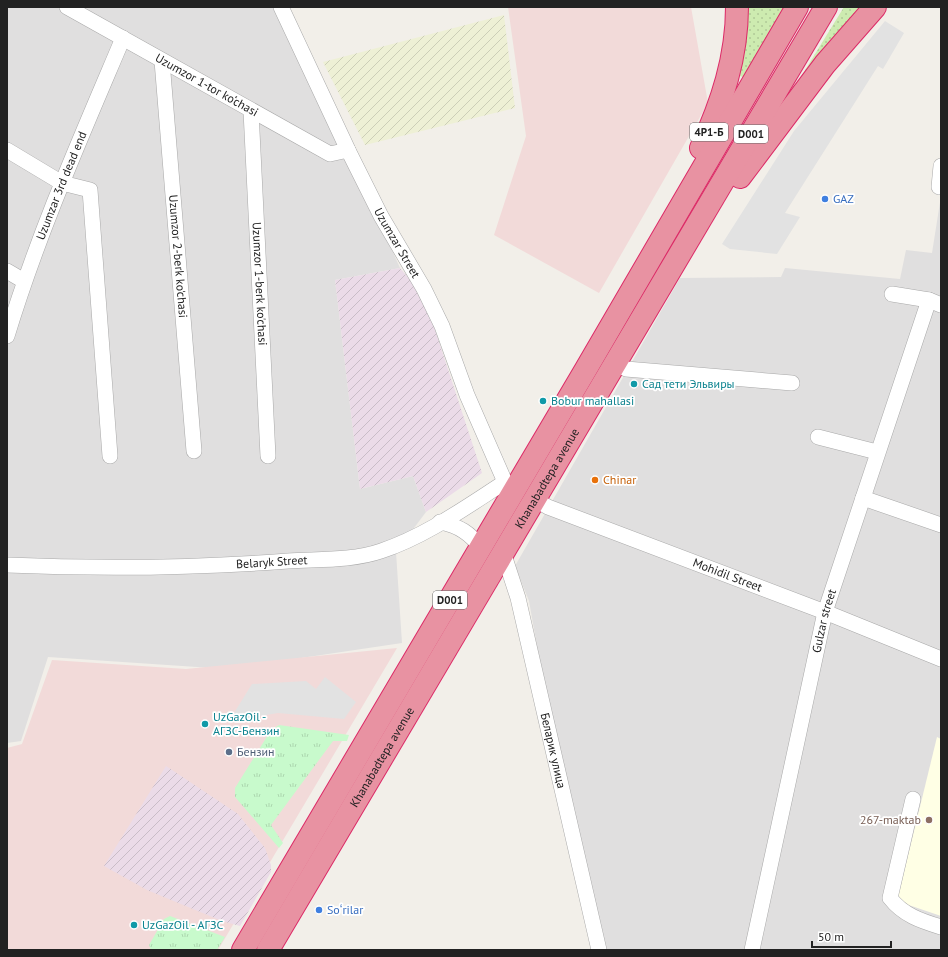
<svg xmlns="http://www.w3.org/2000/svg" width="948" height="957" viewBox="0 0 948 957" font-family="'PT Sans',sans-serif">
  <style>
    .residential { fill: #e0dfdf }
    .commercial { fill: #f2dad9 }
    .industrial { fill: url(#industrial-furrows) }
    .education { fill: #ffffe5 }
    .farmland { fill: url(#farmland-furrows) }
    .grass { fill: url(#grass-dots) }
    .park { fill: url(#park-tufts) }
    .parking { fill: #e2e2e2 }
    .lines { fill: none; stroke-linecap: round; stroke-linejoin: round }
    .minor-casing { stroke: #a9a9a9; stroke-width: 16 }
    .highway-casing { stroke: #dc2a67; stroke-width: 24 }
    .minor { stroke: #fff; stroke-width: 15 }
    .highway { stroke: #e892a2; stroke-width: 22 }
    .shop-dot { fill: #3f7fe0; stroke: #fff; stroke-width: 1.5 }
    .culture-dot { fill: #0f9aa8; stroke: #fff; stroke-width: 1.5 }
    .food-dot { fill: #e8710a; stroke: #fff; stroke-width: 1.5 }
    .service-dot { fill: #5c6f8a; stroke: #fff; stroke-width: 1.5 }
    .education-dot { fill: #8d6e63; stroke: #fff; stroke-width: 1.5 }
    .labels { text-anchor: middle; stroke-width: 3.5; stroke-linejoin: round; paint-order: stroke }
    .shield { fill: #fff; stroke: #646464; stroke-width: 1 }
    .shield-label { font-size: 11px; font-weight: bold; fill: #222 }
    .street-label { font-size: 12px; fill: #222; stroke: #fff }
    .shop-label { font-size: 12px; fill: #366cbe; stroke: #fff; text-anchor: start }
    .culture-label { font-size: 12px; fill: #0d838f; stroke: #fff; text-anchor: start }
    .food-label { font-size: 12px; fill: #c56008; stroke: #fff; text-anchor: start }
    .service-label { font-size: 12px; fill: #4e5e75; stroke: #fff; text-anchor: start }
    .education-label { font-size: 12px; fill: #785e54; stroke: #fff; text-anchor: end }
  </style>
  <defs>
    <pattern id="industrial-furrows" width="10" height="10" patternUnits="userSpaceOnUse"><rect width="10" height="10" fill="#ebdbe8"/><path d="M-1 1l2-2M0 10L10 0M9 11l2-2" fill="none" stroke="#c9bcc7"/></pattern>
    <pattern id="farmland-furrows" width="10" height="10" patternUnits="userSpaceOnUse"><rect width="10" height="10" fill="#eef0d5"/><path d="M-1 1l2-2M0 10L10 0M9 11l2-2" fill="none" stroke="#ccceb7"/></pattern>
    <pattern id="grass-dots" width="8" height="8" patternUnits="userSpaceOnUse"><rect width="8" height="8" fill="#cdebb0"/><path d="M2 2h.1M6 6h.1" fill="none" stroke="#b0c997" stroke-width="1.8" stroke-linecap="round"/></pattern>
    <pattern id="park-tufts" width="24" height="20" patternUnits="userSpaceOnUse"><rect width="24" height="20" fill="#c8facc"/><path d="M3 7l-1-3M5 7V3M7 7l1-3M15 17l-1-3M17 17v-4M19 17l1-3" fill="none" stroke="#acd6af"/></pattern>
  </defs>
  <rect width="100%" height="100%" fill="#f2efe9"/>
  <!-- residential -->
  <path class="residential" d="M7,7H284L400,268L335,280L360,489L413,476L426,512L396,552L402,643L227,669L48,657L21,741L7,743Z
    M941,196V950H591L529,601L515,566L680,278L781,277L785,268L900,279L906,250L932,253Z"/>
  <!-- commercial -->
  <path class="commercial" d="M508,7H691L708,103L599,293L494,235L526,136Z
    M397,648L218,950H7V748L22,744L52,660L186,669Z"/>
  <!-- industrial -->
  <path class="industrial" d="M400,268L424,296L482,473L426,512L413,476L360,489L335,280Z
    M166,766L238,814L265,848L271,865V872L240,926L222,921L147,890L104,866Z"/>
  <!-- education -->
  <path class="education" d="M937,737L941,739V916L897,901Z"/>
  <!-- farmland -->
  <path class="farmland" d="M504,15L515,108L365,145L323,62Z"/>
  <!-- grass -->
  <path class="grass" d="M746,7H785L747,78L736,75Z
    M844,7H863L773,122Z"/>
  <!-- park -->
  <path class="park" d="M279,725L349,735L347,741H333L271,825L283,843L279,848L235,797V788L271,730Z
    M170,916L225,937L217,950H151L149,945L164,919Z"/>
  <!-- parking -->
  <path class="parking" d="M885,21L904,33L883,69L878,66L785,213L800,217L777,254L730,249L722,244L794,131Z
    M325,677L356,702L344,719L278,713L229,721L252,684L306,681L316,689Z"/>
  <g class="lines">
    <defs>
      <g id="minor">
        <path id="s1" d="M67,7L330,154L348,150"/>
        <path id="s2" d="M281,7L348,150L381,216L424,289L442,326L467,395L505,482"/>
        <path id="s3" d="M162,61L194,451"/>
        <path id="s4" d="M251,111L268,456"/>
        <path d="M7,150L62,183L90,190L110,456"/>
        <path d="M939,187L941,166"/>
        <path d="M7,271L24,281"/>
        <path d="M892,294L929,300L941,305"/>
        <path id="s5" d="M7,336C38,234 81,137 123,38"/>
        <path d="M615,362L626,369L792,383"/>
        <path d="M818,437L877,452"/>
        <path d="M863,498L941,525"/>
        <path id="s6" d="M534,499L548,507L825,612L941,659"/>
        <path d="M440,522C459,526 470,533 481,548"/>
        <path id="s7" d="M503,552L518,598L599,950"/>
        <path id="s8" d="M7,565C101,569 194,568 288,561C318,559 352,561 381,551C426,536 466,507 505,482L516,488"/>
        <path d="M913,799L890,898C903,915 921,921 941,927"/>
        <path id="s9" d="M752,950L825,612L929,300"/>
      </g>
      <g id="highway">
        <path d="M701,148C722,103 737,57 737,7"/>
        <path d="M740,177L825,64L875,7"/>
        <path d="M243,950L586,369L797,7"/>
        <path id="s10" d="M268,950L826,7"/>
      </g>
    </defs>
    <!-- minor casing -->
    <use href="#minor" class="minor-casing"/>
    <!-- highway casing -->
    <use href="#highway" class="highway-casing"/>
    <!-- minor -->
    <use href="#minor" class="minor"/>
    <!-- highway -->
    <use href="#highway" class="highway"/>
  </g>
  <!-- markers -->
  <g class="shop-dot">
    <circle cx="825" cy="199" r="4"/>
    <circle cx="319" cy="910" r="4"/>
  </g>
  <g class="culture-dot">
    <circle cx="634" cy="384" r="4"/>
    <circle cx="543" cy="401" r="4"/>
    <circle cx="205" cy="724" r="4"/>
    <circle cx="134" cy="925" r="4"/>
  </g>
  <circle class="food-dot" cx="595" cy="480" r="4"/>
  <circle class="service-dot" cx="229" cy="752" r="4"/>
  <circle class="education-dot" cx="929" cy="820" r="4"/>
  <g class="labels">
    <!-- shield labels -->
    <g class="shield">
      <rect x="690" y="123" width="38" height="18" rx="3"/>
      <rect x="734" y="125" width="34" height="18" rx="3"/>
      <rect x="433" y="591" width="34" height="18" rx="3"/>
    </g>
    <g class="shield-label">
      <text x="709" y="136">4Р1-Б</text>
      <text x="751" y="138">D001</text>
      <text x="450" y="604">D001</text>
    </g>
    <!-- street labels -->
    <g class="street-label">
      <text dy="4" stroke="none"><textPath href="#s1" startOffset="160">Uzumzor 1-tor ko‘chasi</textPath></text>
      <text dy="4" stroke="none"><textPath href="#s5" startOffset="160">Uzumzar 3rd dead end</textPath></text>
      <text dy="4" stroke="none"><textPath href="#s2" startOffset="263">Uzumzar Street</textPath></text>
      <text dy="4" stroke="none"><textPath href="#s3" startOffset="196">Uzumzor 2-berk ko'chasi</textPath></text>
      <text dy="4" stroke="none"><textPath href="#s4" startOffset="173">Uzumzor 1-berk ko'chasi</textPath></text>
      <text dy="4" stroke="none"><textPath href="#s10" startOffset="548">Khanabadtepa avenue</textPath></text>
      <text dy="4" stroke="none"><textPath href="#s8" startOffset="265">Belaryk Street</textPath></text>
      <text dy="4" stroke="none"><textPath href="#s6" startOffset="208">Mohidil Street</textPath></text>
      <text dy="4" stroke="none"><textPath href="#s9" startOffset="337">Gulzar street</textPath></text>
      <text dy="4" stroke="none"><textPath href="#s7" startOffset="205">Беларик улица</textPath></text>
      <text dy="4" stroke="none"><textPath href="#s10" startOffset="224">Khanabadtepa avenue</textPath></text>
    </g>
    <!-- shop labels -->
    <g class="shop-label">
      <text x="833" y="203">GAZ</text>
      <text x="327" y="914">Soʻrilar</text>
    </g>
    <!-- culture labels -->
    <g class="culture-label">
      <text x="642" y="388">Сад тети Эльвиры</text>
      <text x="551" y="405">Bobur mahallasi</text>
      <text x="213" y="721">UzGazOil -<tspan x="213" dy="14">АГЗС-Бензин</tspan></text>
      <text x="142" y="929">UzGazOil - АГЗС</text>
    </g>
    <!-- food labels -->
    <g class="food-label">
      <text x="603" y="484">Chinar</text>
    </g>
    <!-- service labels -->
    <g class="service-label">
      <text x="237" y="756">Бензин</text>
    </g>
    <!-- education labels -->
    <g class="education-label">
      <text x="921" y="824">267-maktab</text>
    </g>
  </g>
  <!-- border -->
  <rect width="948" height="957" fill="none" stroke="#222222" stroke-width="16"/>
  <!-- scale -->
  <path d="M812 941v6h79v-6" fill="none" stroke="#222222" stroke-width="2"/>
  <text x="818" y="941" font-size="12" fill="#222222" stroke="#ffffff" stroke-width="3" paint-order="stroke">50 m</text>
</svg>
